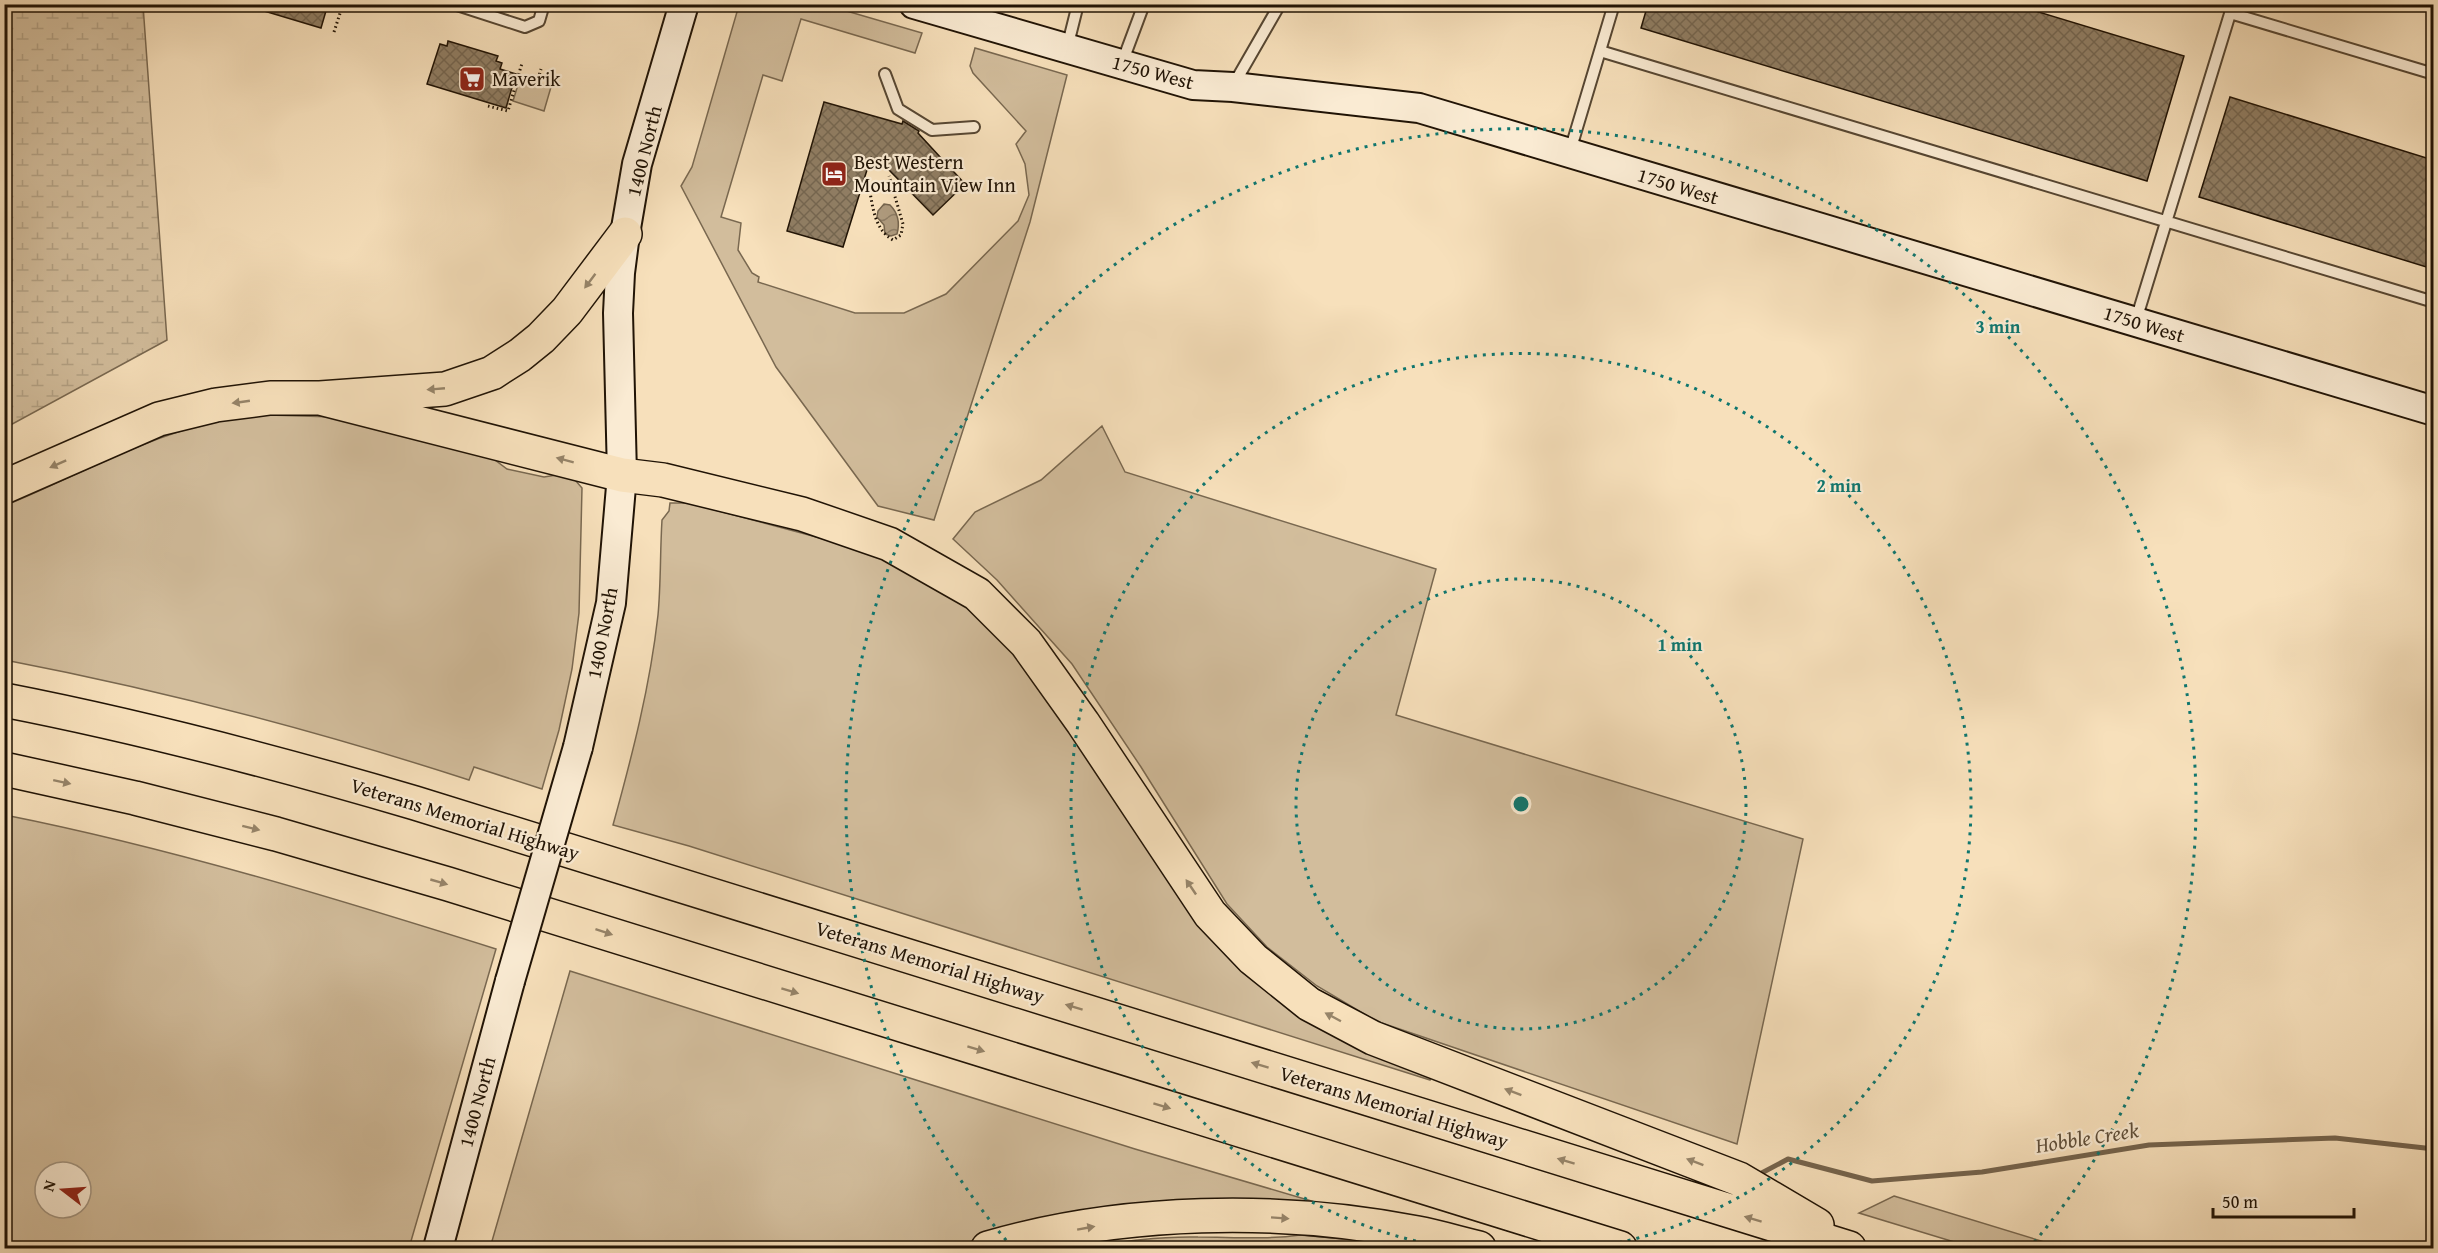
<svg xmlns="http://www.w3.org/2000/svg" width="2438" height="1253" viewBox="0 0 2438 1253" font-family="'Gentium Book Plus',serif">
  <style>
    .green { fill: #d2bd9c; stroke: #796850; stroke-width: 1.5; fill-rule: evenodd }
    .wetland { fill: url(#wetland-marsh); stroke: #796850; stroke-width: 1.5 }
    .water { fill: url(#water-waves); stroke: #75644d; stroke-width: 1.5 }
    .lines { fill: none; stroke-linecap: round; stroke-linejoin: round }
    .stream { stroke: #75644d; stroke-width: 5 }
    .building { fill: url(#building-cross-hatch); stroke: #201305; stroke-width: 1.5 }
    .lane-casing { stroke: #564632; stroke-width: 14 }
    .secondary-casing { stroke: #201305; stroke-width: 32 }
    .highway-casing { stroke: #201305; stroke-width: 36 }
    .path { stroke: #201305; stroke-width: 3; stroke-dasharray: 1.5 3; stroke-linecap: butt }
    .lane { stroke: #faebd3; stroke-width: 10 }
    .secondary { stroke: #faebd3; stroke-width: 28 }
    .highway { stroke: #f7e0bb; stroke-width: 33 }
    .secondary-bridge-casing { stroke: #201305; stroke-width: 32; stroke-linecap: butt }
    .secondary-bridge { stroke: #faebd3; stroke-width: 28 }
    .oneway { fill: #968469 }
    .ring { fill: none; stroke: #0f766e; stroke-width: 3; stroke-dasharray: 3 6 }
    .labels { text-anchor: middle; stroke-width: 4.5; stroke-linejoin: round; paint-order: stroke }
    .street-label { font-size: 20px; fill: #201305; stroke: #faebd3 }
    .poi-label { font-size: 20px; fill: #201305; stroke: #faebd3; text-anchor: start }
    .water-label { font-size: 21px; font-style: italic; fill: #60503b; stroke: #faebd3 }
    .centre { fill: #0f766e; stroke: #faebd3; stroke-width: 3 }
    .ring-label { font-size: 18px; text-anchor: middle; font-weight: bold; fill: #0f766e; stroke: #faebd3; stroke-width: 4.5; stroke-linejoin: round; paint-order: stroke }
  </style>
  <defs>
    <pattern id="wetland-marsh" width="20" height="14" patternUnits="userSpaceOnUse" patternTransform="scale(1.5)"><rect width="20" height="14" fill="#d2bd9c"/><path d="M1 5h8M5 5V1M11 12h8M15 12V8" fill="none" stroke="#b4a285"/></pattern>
    <pattern id="water-waves" width="16" height="10" patternUnits="userSpaceOnUse" patternTransform="scale(1.5)"><rect width="16" height="10" fill="#ae9a7d"/><path d="M0 5q4-4 8 0t8 0" fill="none" stroke="#8d7c64"/></pattern>
    <pattern id="building-cross-hatch" width="8" height="8" patternUnits="userSpaceOnUse" patternTransform="scale(1.5)"><rect width="8" height="8" fill="#907e64"/><path d="M0 0l8 8M0 8l8-8" fill="none" stroke="#756650"/></pattern>
  </defs>
  <rect width="100%" height="100%" fill="#f7e0bb"/>
  <filter id="stains"><feTurbulence type="fractalNoise" baseFrequency=".00333" numOctaves="4"/><feColorMatrix values="0 0 0 0 .2 0 0 0 0 .09 0 0 0 0 .02 0 0 0 .5 -.17"/></filter>
  <radialGradient id="worn" r=".72"><stop offset=".6" stop-color="#630" stop-opacity="0"/><stop offset="1" stop-color="#630" stop-opacity=".3"/></radialGradient>
  <!-- green -->
  <path class="green" d="M739,5H826L922,33L915,53L801,19L782,81L763,75L721,217L741,223L738,250L752,273L759,277L758,282L855,313H904L946,294L1018,221L1029,195L1025,164L1016,144L1026,131L973,73L970,66L975,48L1067,75L1030,222L934,520L878,506L776,367L681,186L692,167Z
    M520,78L551,87L544,111L513,101Z
    M268,415L335,417L483,451L507,469L544,477L569,473L582,488L579,613L572,669L559,730L542,789L474,767L469,780C318,731 161,690 5,660L4,506C73,478 140,439 213,422C231,418 250,417 268,415Z
    M1102,426L1125,472L1436,569L1396,715L1803,839L1737,1144L1376,1021L1317,986L1267,947L1227,904L1141,767L1072,664L997,580L953,539L975,512L1041,480Z
    M670,503H689L850,546L894,563L961,603L1009,644L1048,692L1198,921L1432,1073L1430,1080L689,846L613,825C632,756 650,687 658,615C661,583 660,552 662,520L669,511Z
    M5,815C171,848 334,898 496,949L409,1248H5ZM45,1172H81V1208H45Z
    M570,971L1135,1149L1325,1205L991,1235L950,1248H490Z
    M1894,1196L2064,1248H1974L1859,1213Z
    M1300,1235L1354,1240L1401,1248H1081C1120,1242 1158,1236 1198,1237C1232,1237 1266,1240 1300,1235Z"/>
  <!-- wetland -->
  <path class="wetland" d="M5,4L143,5L167,340L5,428Z"/>
  <!-- water -->
  <path class="water" d="M884,204L890,205C898,213 900,223 897,234L891,236L885,234L884,225L877,217L878,211Z"/>
  <g class="lines">
    <!-- stream -->
    <path class="stream" d="M1756,1176L1788,1159L1872,1181L1982,1172L2149,1145L2335,1138L2434,1149"/>
  </g>
  <!-- building -->
  <path class="building" d="M254,4H328L321,28L254,8Z
    M1648,4H2012L2184,56L2147,181L1641,28Z
    M448,41L498,56L496,61L502,63L500,69L516,74L506,108L427,84L440,44L447,46Z
    M2230,97L2433,160V269L2199,197Z
    M824,102L902,124L903,121L919,131L918,133L965,184L933,215L890,171L871,157L843,247L787,231Z"/>
  <g class="lines">
    <defs>
      <path id="lane" d="M454,4L525,27L539,21L544,4
        M2230,13L2434,74
        M1067,48L1078,4
        M1600,51L2434,302
        M1122,63L1144,4
        M885,74L898,109L932,130L974,127
        M1234,84L1280,4
        M1570,151L1614,4
        M2136,320L2233,4"/>
      <path id="secondary" d="M914,4L1193,85L1233,87L1419,108L2434,411
        M578,747L611,603L622,475L618,313L620,273L625,234L637,164L684,4
        M438,1248L510,981"/>
      <path id="highway" d="M320,398L622,475L663,480L802,514L889,544L977,594L1026,643L1083,723L1210,914L1253,959L1309,1004L1373,1038L1739,1179L1817,1225
        M4,487L159,419L216,405L270,398H320L445,389L492,373L520,355L541,338L567,311L625,234
        M4,700C143,727 279,763 415,803L1849,1248
        M4,769L135,798L276,834L448,884L1620,1248
        M988,1248C1122,1209 1280,1206 1417,1233C1438,1237 1458,1243 1479,1248"/>
    </defs>
    <!-- lane casing -->
    <use href="#lane" class="lane-casing"/>
    <!-- secondary casing -->
    <use href="#secondary" class="secondary-casing"/>
    <!-- highway casing -->
    <use href="#highway" class="highway-casing"/>
    <!-- path -->
    <path class="path" d="M334,32L343,4
      M537,83L541,69
      M488,106L508,111L522,63
      M869,187C873,207 874,229 893,240L901,235L903,224L889,176"/>
    <!-- lane -->
    <use href="#lane" class="lane"/>
    <!-- secondary -->
    <use href="#secondary" class="secondary"/>
    <!-- highway -->
    <use href="#highway" class="highway"/>
    <defs>
      <path id="secondary-bridge" d="M510,981L578,747"/>
    </defs>
    <!-- secondary-bridge casing -->
    <use href="#secondary-bridge" class="secondary-bridge-casing"/>
    <!-- secondary-bridge -->
    <use href="#secondary-bridge" class="secondary-bridge"/>
  </g>
  <!-- one-way arrows -->
  <defs><path id="oneway-solid" d="M-6-.8H1V-3.2L6.5 0L1 3.2V.8H-6Z" transform="scale(1.5)"/></defs>
  <g class="oneway">
    <use href="#oneway-solid" transform="translate(590 281) rotate(127)"/>
    <use href="#oneway-solid" transform="translate(436 389) rotate(175)"/>
    <use href="#oneway-solid" transform="translate(241 402) rotate(172)"/>
    <use href="#oneway-solid" transform="translate(565 460) rotate(-165)"/>
    <use href="#oneway-solid" transform="translate(58 464) rotate(156)"/>
    <use href="#oneway-solid" transform="translate(62 782) rotate(12)"/>
    <use href="#oneway-solid" transform="translate(251 828) rotate(14)"/>
    <use href="#oneway-solid" transform="translate(439 882) rotate(16)"/>
    <use href="#oneway-solid" transform="translate(1191 887) rotate(-124)"/>
    <use href="#oneway-solid" transform="translate(604 932) rotate(18)"/>
    <use href="#oneway-solid" transform="translate(790 991) rotate(17)"/>
    <use href="#oneway-solid" transform="translate(1074 1007) rotate(-163)"/>
    <use href="#oneway-solid" transform="translate(1333 1017) rotate(-152)"/>
    <use href="#oneway-solid" transform="translate(976 1049) rotate(17)"/>
    <use href="#oneway-solid" transform="translate(1260 1065) rotate(-163)"/>
    <use href="#oneway-solid" transform="translate(1513 1092) rotate(-159)"/>
    <use href="#oneway-solid" transform="translate(1162 1106) rotate(17)"/>
    <use href="#oneway-solid" transform="translate(1566 1161) rotate(-163)"/>
    <use href="#oneway-solid" transform="translate(1695 1162) rotate(-159)"/>
    <use href="#oneway-solid" transform="translate(1280 1218) rotate(4)"/>
    <use href="#oneway-solid" transform="translate(1753 1219) rotate(-163)"/>
    <use href="#oneway-solid" transform="translate(1086 1228) rotate(-10)"/>
  </g>
  <!-- distance rings -->
  <g class="ring">
    <circle cx="1521" cy="804" r="225"/>
    <path d="M1451 1248A450 450 0 1 1 1591 1248"/>
    <path d="M1012 1247A675 675 0 1 1 2030 1247"/>
  </g>
  <!-- icons -->
  <defs>
    <symbol id="supermarket-square" viewBox="-11 -11 22 22"><rect x="-9" y="-9" width="18" height="18" rx="4" fill="#8f2418" stroke="#faebd3"/><path d="M-6-5.5h2.5l.6 2H6L4.5 2H-2.5L-4.4-4H-6ZM-1.5 3.2a1.3 1.3 0 1 0 .1 0ZM3 3.2a1.3 1.3 0 1 0 .1 0Z" fill="#fff"/></symbol>
    <symbol id="hotel-square" viewBox="-11 -11 22 22"><rect x="-9" y="-9" width="18" height="18" rx="4" fill="#8f2418" stroke="#faebd3"/><path d="M-6-4.5h1.5V1H6V5H4.5V3h-9V5H-6ZM-4 0a1.8 1.8 0 1 1 3.6 0ZM.5 0V-2.5h3Q6-2.5 6 0Z" fill="#fff"/></symbol>
  </defs>
  <g fill-rule="evenodd">
    <use href="#supermarket-square" x="457" y="64" width="30" height="30"/>
    <use href="#hotel-square" x="819" y="159" width="30" height="30"/>
  </g>
  <g class="labels">
    <!-- street labels -->
    <g class="street-label">
      <text transform="translate(1153 72) rotate(15)" y="7">1750 West</text>
      <text transform="translate(644 151) rotate(-76)" y="7">1400 North</text>
      <text transform="translate(1678 186) rotate(17)" y="7">1750 West</text>
      <text transform="translate(2144 324) rotate(17)" y="7">1750 West</text>
      <text transform="translate(602 633) rotate(-79)" y="7">1400 North</text>
      <text transform="translate(465 819) rotate(17)" y="7">Veterans Memorial Highway</text>
      <text transform="translate(930 962) rotate(17)" y="7">Veterans Memorial Highway</text>
      <text transform="translate(477 1102) rotate(-75)" y="7">1400 North</text>
      <text transform="translate(1394 1107) rotate(17)" y="7">Veterans Memorial Highway</text>
    </g>
    <!-- poi labels -->
    <g class="poi-label">
      <text x="492" y="86">Maverik</text>
      <text x="854" y="169">Best Western<tspan x="854" dy="23">Mountain View Inn</tspan></text>
    </g>
    <!-- water labels -->
    <g class="water-label">
      <text transform="translate(2087 1138) rotate(-9)" y="7">Hobble Creek</text>
    </g>
  </g>
  <circle cx="1521" cy="804" r="9" class="centre"/>
  <g class="ring-label">
    <text x="1998" y="333">3 min</text>
    <text x="1839" y="492">2 min</text>
    <text x="1680" y="651">1 min</text>
  </g>
  <!-- margin -->
  <rect width="2438" height="1253" fill="none" stroke="#f7e0bb" stroke-width="24"/>
  <rect x="6" y="6" width="2426" height="1241" fill="none" stroke="#201305" stroke-width="3"/>
  <rect x="12" y="12" width="2414" height="1229" fill="none" stroke="#201305" stroke-width="1.5"/>
  <!-- north arrow -->
  <g transform="translate(63 1190) rotate(287)"><circle r="28" fill="#faebd3" stroke="#a39581" stroke-width="1.5"/>
  <path d="M0-4.5L10 22L0 15L-10 22Z" fill="#8f2418"/>
  <text y="-9" font-size="16" font-weight="bold" text-anchor="middle" fill="#201305">N</text>
  </g>
  <!-- scale -->
  <path d="M2213 1208v9h141v-9" fill="none" stroke="#201305" stroke-width="3"/>
  <text x="2222" y="1208" font-size="18" fill="#201305" stroke="#faebd3" stroke-width="4.5" paint-order="stroke">50 m</text>
  <rect width="100%" height="100%" filter="url(#stains)"/>
  <rect width="100%" height="100%" fill="url(#worn)"/>
</svg>
